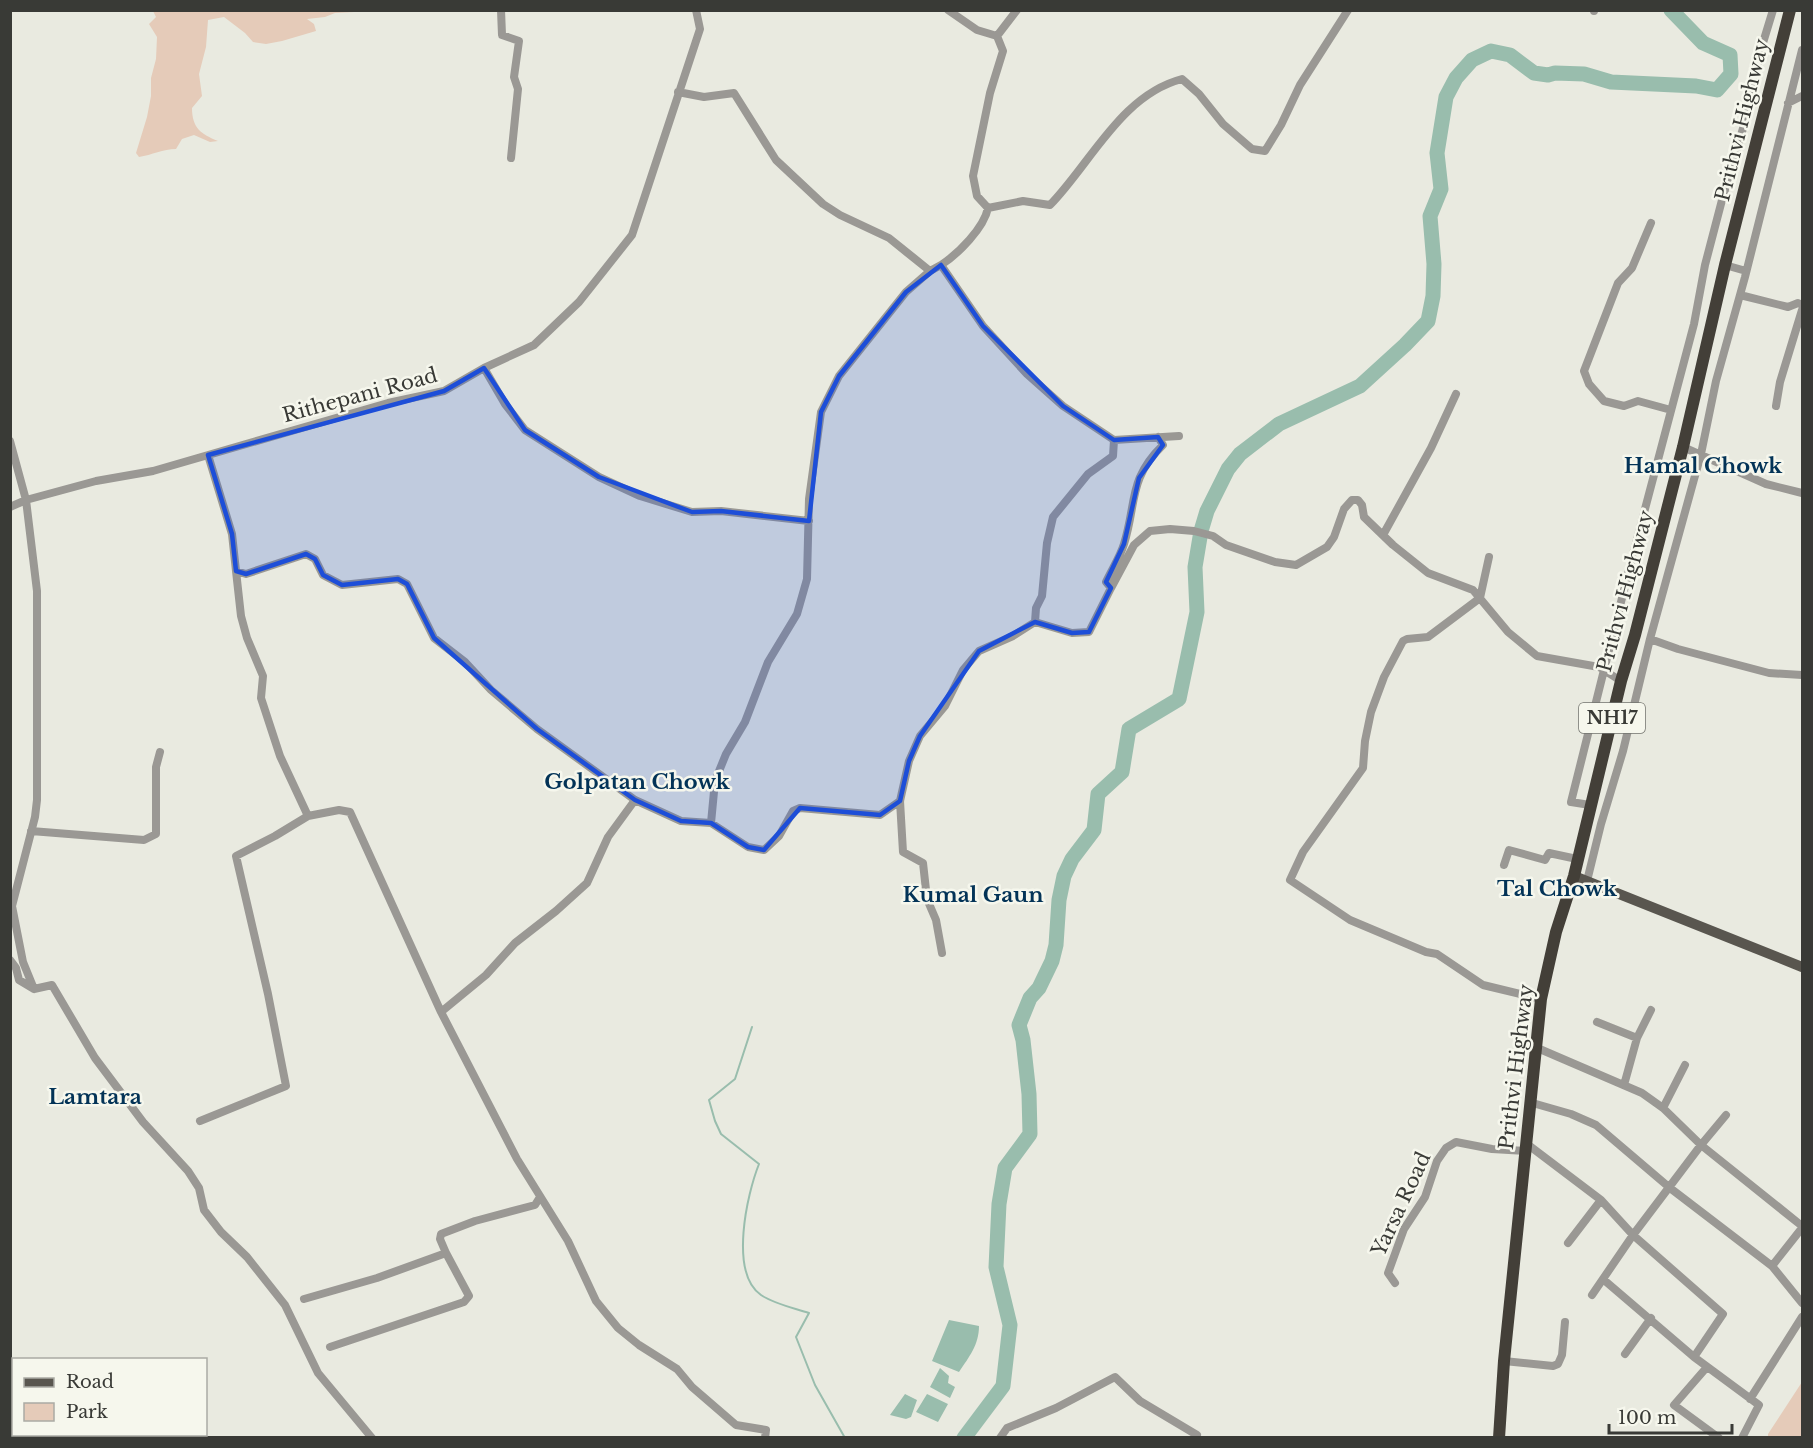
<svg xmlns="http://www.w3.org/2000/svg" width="1813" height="1448" viewBox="0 0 1813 1448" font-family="'Libre Baskerville',serif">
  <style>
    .green { fill: #e5cbb9 }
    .water { fill: #99bdad }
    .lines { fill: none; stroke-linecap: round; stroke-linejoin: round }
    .stream { stroke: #99bdad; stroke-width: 2 }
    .river { stroke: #99bdad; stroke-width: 15 }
    .minor { stroke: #9a9894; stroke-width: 8 }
    .major { stroke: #59564f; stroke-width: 10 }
    .highway { stroke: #433f38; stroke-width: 12 }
    .marked { fill: #1d4ed8; fill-opacity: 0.2; stroke: #1d4ed8; stroke-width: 4.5; stroke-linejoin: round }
    .labels { text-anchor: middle; stroke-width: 5; stroke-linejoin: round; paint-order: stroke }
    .shield { fill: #f6f7ed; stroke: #72736d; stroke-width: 1.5 }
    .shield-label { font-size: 18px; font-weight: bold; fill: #393a36 }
    .street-label { font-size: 20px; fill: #393a36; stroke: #f6f7ed }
    .neighbourhood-label { font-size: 21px; font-weight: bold; fill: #033357; stroke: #f6f7ed }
  </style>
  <rect width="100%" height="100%" fill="#e9eae0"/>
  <!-- green -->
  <path class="green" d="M153,11H373L335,13L325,17L307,19L314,24L316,31L282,41L266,44L253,42L245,33L224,17L208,20L206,47L199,74L202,96L192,108C192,128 201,134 218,141L210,142L194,135L182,139L176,149C163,149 152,155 139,157L136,153L147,117L151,96V78L156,59L157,37L149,24L156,17Z
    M1802,1382V1437H1768V1434Z"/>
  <!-- water -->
  <path class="water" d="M949,1320L979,1326C979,1345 969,1357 959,1372L932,1361Z
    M940,1368L949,1376L948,1383L955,1387L950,1398L930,1387Z
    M905,1394L917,1400L911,1417L906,1419L890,1415Z
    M927,1394L948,1404L938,1422L916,1412Z"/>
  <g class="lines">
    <!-- stream -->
    <path class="stream" d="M752,1027L735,1079L709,1100L715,1121L721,1134L759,1164C747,1194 729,1273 761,1295C774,1304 794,1308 809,1313L796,1337L815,1385L845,1438"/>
    <!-- river -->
    <path class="river" d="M964,1438L1003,1386L1010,1325L996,1267L999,1204L1005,1168L1030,1134L1029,1094L1023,1040L1019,1025L1030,998L1039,988L1052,961L1056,945L1059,900L1064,876L1072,859L1094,830L1098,794L1122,772L1129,729L1179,699L1197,612L1195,567L1201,531L1207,511L1228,469L1240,454L1279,424L1360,386L1405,345L1428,321L1433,296L1434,264L1430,216L1441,189L1437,153L1446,97L1456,78L1472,60L1491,51L1510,55L1534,73L1548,75L1555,73L1584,74L1611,82L1696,86L1717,90L1731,74L1730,55L1703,43L1671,10"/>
    <!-- minor -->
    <path class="minor" d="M501,10L502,35L519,41L514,77L518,89L511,158
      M1594,10V11
      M997,36L1017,10
      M1788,103L1802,96
      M988,208L1023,201L1050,205C1091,163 1121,95 1182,79L1199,94L1223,124L1252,149L1265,151L1281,125L1300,85L1348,10
      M1651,223L1632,268L1618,283L1584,371L1589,384L1604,401L1624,406L1638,401L1671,410
      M941,265C958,254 984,228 988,208L977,196L973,176L990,93L1003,51L997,36L977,30L948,10
      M1725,265L1746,271
      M930,271L941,265L983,326L1027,374L1063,406L1114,440
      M1740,295L1788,307L1798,303L1802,305
      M484,368L505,404L525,430L599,477L640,496L692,512L721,511L809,521
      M1776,406L1780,382L1802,310
      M10,441L26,500L37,591V800L35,817L12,906L23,962L34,989L52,985L95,1058L143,1122L188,1171L199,1188L204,1210L221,1232L247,1257L285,1305L318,1373L372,1438
      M1683,447L1766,484L1802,493
      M208,455L232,534L236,571L246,574L306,554L315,559L323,575L342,585L398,579L407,584L434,638L465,662L491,690L537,729L635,800L681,821L711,823L715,781L726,754L745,722L768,662L797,614L807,579L809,499L821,412L839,376L906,292L930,271L889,238L840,215L823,204L776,160L734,93L704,97L678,92
      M10,507L26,500L96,481L153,471L388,403L444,391L484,368L534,345L579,302L632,235L700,29L696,10
      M1383,535L1431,448L1456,394
      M1489,557L1480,598L1428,637L1407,639L1403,641L1384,677L1371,712L1365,741L1363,768L1303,852L1290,880L1350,920L1426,952L1437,954L1483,985L1541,999
      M236,571L241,616L247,638L263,676L261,698L280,756L308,816L339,810L350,812L441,1012L517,1159L568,1241L596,1301L618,1328L639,1345L677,1369L692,1387L736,1425L766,1430L765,1438
      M1111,588L1134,545L1150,531L1170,529L1194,531L1213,536L1226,545L1275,562L1296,565L1327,547L1334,537L1344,509L1352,500H1358L1362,505L1364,517L1393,545L1428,573L1473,590L1508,632L1537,656L1599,667L1621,681
      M1035,622L1072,633L1089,632L1111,588L1106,582C1112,569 1120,557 1124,544C1137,502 1128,479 1163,445L1158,437
      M1650,639L1678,649L1769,673L1802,675
      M1590,805L1571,802L1632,558L1694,324L1705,265L1722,200L1744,125L1762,46L1773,10
      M711,823L748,847L764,850L779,836L793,811L800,808L880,815L900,801
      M31,831L144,840L156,834V767L160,752
      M1504,865L1509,850L1545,860L1549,853L1577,859
      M1587,881L1601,824L1623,751L1650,639L1701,454L1716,381L1745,277L1802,50
      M942,953L936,920L927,899L923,863L903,852L900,801L909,761L920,736L945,706L963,670L979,651L1013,636L1035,622L1036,608L1042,596L1047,543L1053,517L1088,474L1113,456L1114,440L1179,436
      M10,960L16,968L19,980L34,989
      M441,1012L486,975L515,943L556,911L587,883L608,837L635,800
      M1597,1022L1637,1038
      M1535,1047L1642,1093L1663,1108L1701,1145L1802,1226
      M1624,1085L1637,1038L1651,1010
      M1529,1102L1571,1114L1596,1125L1670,1188L1772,1266L1802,1303
      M1663,1108L1685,1065
      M200,1121L286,1086L268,994L236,856L275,836L308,816
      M1527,1144L1601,1200L1633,1235L1723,1314L1694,1357
      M1568,1243L1601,1200
      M1772,1266L1802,1228
      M1604,1280L1694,1357L1759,1405L1742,1438
      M1395,1283L1388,1273L1404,1229L1425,1197L1437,1161L1446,1148L1456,1142L1492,1149L1526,1151
      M1592,1295L1633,1235L1701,1145L1726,1115
      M304,1299L377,1278L446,1253L440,1239L441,1234L475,1221L535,1205L540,1197
      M330,1347L464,1302L469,1296L446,1253
      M1625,1354L1651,1318
      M1504,1361L1553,1366L1558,1364L1562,1355L1565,1322
      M1707,1367L1674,1405L1719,1438
      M1750,1399L1802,1317
      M1000,1438L1007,1428L1056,1408L1115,1377L1140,1401L1197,1435"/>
    <!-- major -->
    <path class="major" d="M1574,876L1802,967"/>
    <!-- highway -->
    <path class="highway" d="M1499,1438L1504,1361L1541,999L1556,932L1574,876L1621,681L1635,635L1683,447L1725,265L1790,10"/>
  </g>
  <!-- marked area -->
  <path class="marked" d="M941,265L983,326L1063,406L1114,440L1158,437L1163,445L1139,478L1124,544L1106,582L1111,588L1089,632L1072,633L1035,622L979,651L920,736L909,761L900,801L880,815L800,808L764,850L748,847L711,823L681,821L635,800L537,729L434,638L407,584L398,579L342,585L323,575L315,559L306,554L246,574L236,571L232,534L208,455L444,391L484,368L525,430L599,477L692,512L721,511L809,521L821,412L839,376L906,292Z"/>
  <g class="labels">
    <!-- shield labels -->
    <rect class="shield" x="1579" y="703" width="66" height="30" rx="4.5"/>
    <g class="shield-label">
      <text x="1612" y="724">NH17</text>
    </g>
    <!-- street labels -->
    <g class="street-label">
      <text transform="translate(1742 120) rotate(-76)" y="7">Prithvi Highway</text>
      <text transform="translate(360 395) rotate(-15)" y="7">Rithepani Road</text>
      <text transform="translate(1625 591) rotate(-75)" y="7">Prithvi Highway</text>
      <text transform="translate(1516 1067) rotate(-83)" y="7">Prithvi Highway</text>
      <text transform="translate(1401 1204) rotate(-65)" y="7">Yarsa Road</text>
    </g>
    <!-- neighbourhood labels -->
    <g class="neighbourhood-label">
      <text x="1703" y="473">Hamal Chowk</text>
      <text x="637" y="789">Golpatan Chowk</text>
      <text x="1557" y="896">Tal Chowk</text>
      <text x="973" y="902">Kumal Gaun</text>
      <text x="95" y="1104">Lamtara</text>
    </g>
  </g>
  <!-- border -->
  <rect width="1813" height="1448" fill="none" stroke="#393a36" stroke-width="24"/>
  <!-- legend -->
  <rect x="12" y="1358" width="195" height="78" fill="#f6f7ed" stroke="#aaaba4" stroke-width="1.5"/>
  <rect x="24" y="1378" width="30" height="9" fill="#59564f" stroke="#aaaba4" stroke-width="1.5"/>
  <text x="66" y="1388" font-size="18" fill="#393a36">Road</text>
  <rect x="24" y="1403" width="30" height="18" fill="#e5cbb9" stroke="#aaaba4" stroke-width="1.5"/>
  <text x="66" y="1418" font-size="18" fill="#393a36">Park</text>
  <!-- scale -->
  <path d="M1609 1424v9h123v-9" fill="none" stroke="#393a36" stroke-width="3"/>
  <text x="1618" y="1424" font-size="18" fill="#393a36" stroke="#f6f7ed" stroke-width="4.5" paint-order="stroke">100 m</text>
</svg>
